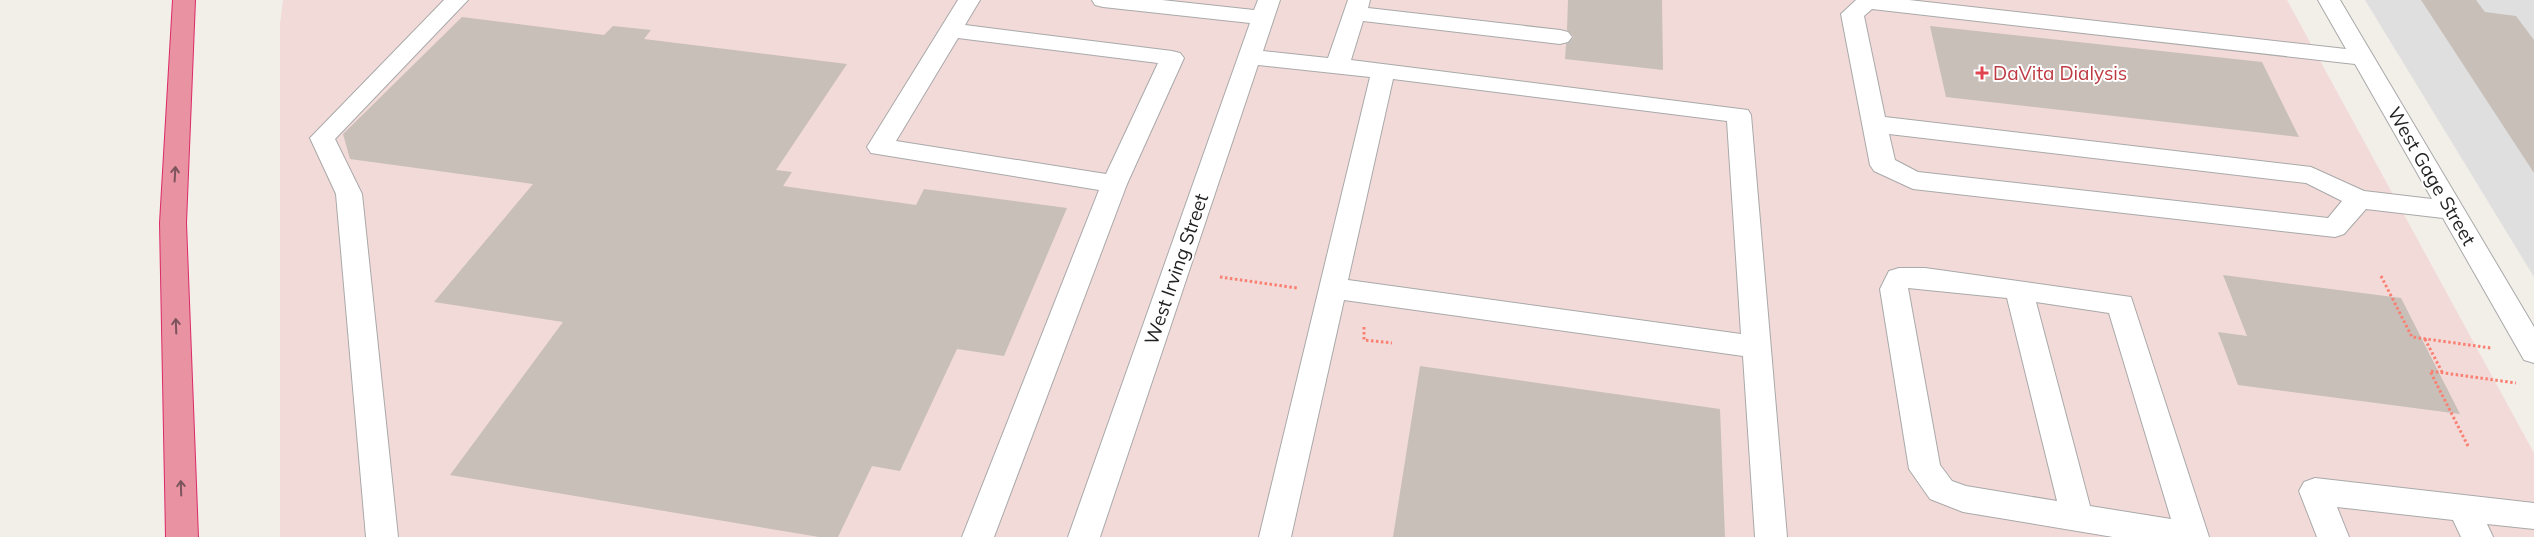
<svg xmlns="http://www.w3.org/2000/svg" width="2534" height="537" viewBox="0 0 2534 537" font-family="Mulish,sans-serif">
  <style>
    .residential { fill: #e0dfdf }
    .commercial { fill: #f2dad9 }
    .building { fill: #c7bfb8 }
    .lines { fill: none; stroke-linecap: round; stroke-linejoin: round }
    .minor-casing { stroke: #a9a9a9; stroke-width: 2 }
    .highway-casing { stroke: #dc2a67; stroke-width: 2 }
    .path { stroke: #fa8072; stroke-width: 3; stroke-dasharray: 2.5 2.5; stroke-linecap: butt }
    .minor { fill: #fff; fill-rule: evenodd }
    .highway { fill: #e892a2; fill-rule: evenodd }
    .oneway { stroke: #7b545c }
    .health-dot { fill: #e0444e; stroke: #fff; stroke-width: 2 }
    .labels { text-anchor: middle; stroke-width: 4; stroke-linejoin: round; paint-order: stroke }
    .health-label { font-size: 19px; fill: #be3a42; stroke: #fff; text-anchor: start }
    .street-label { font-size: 19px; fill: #222; stroke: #fff }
  </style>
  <rect width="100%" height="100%" fill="#f2efe9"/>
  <!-- residential -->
  <path class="residential" d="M2365,0H2534V277Z"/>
  <!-- commercial -->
  <path class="commercial" d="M283,0H2287L2534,453V537H280V24Z"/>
  <!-- building -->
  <path class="building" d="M1568,0H1662L1663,70L1565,59L1566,44L1574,37L1567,30Z
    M2421,0H2476L2485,12L2516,16L2534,40V173Z
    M462,17L604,35L613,26L651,30L644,39L847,64L776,170L792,172L783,186L916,205L924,189L1067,208L1004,356L957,349L900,471L872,466L838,537H819L450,475L563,322L434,302L533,184L350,159L343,134Z
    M1930,26L2262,62L2299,137L1946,97Z
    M2223,275L2401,298L2460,414L2238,385L2218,332L2247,336Z
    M1420,366L1720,409L1725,537H1393Z"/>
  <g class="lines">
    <defs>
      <path id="minor" d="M444,0H468L335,139L362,194L398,537H366L336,194L310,138Z
        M958,0H980L965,25L1172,51L1180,53L1184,58L1127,184L994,537H962L1099,190L871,153L867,147ZM958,38L1158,63L1106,174L896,141Z
        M1092,0H1162L1254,10L1258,0H1280L1263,51L1328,58L1348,0H1370L1368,8L1560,30L1568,32L1572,37L1568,42L1560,44L1363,21L1351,60L1748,110L1751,115L1787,537H1755L1743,356L1344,300L1291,537H1259L1370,77L1258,65L1100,537H1068L1250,23L1103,7L1095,5ZM1393,79L1727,121L1741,334L1348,280Z
        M1856,0H1909L2346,49L2318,0H2340L2534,327V363L2524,360L2443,218L2366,209L2344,234L2335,237L1913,189L1874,171L1870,165L1841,14ZM1872,9L2355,64L2432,199L2364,191L2311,167L1885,117L1864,16ZM1889,134L2306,183L2342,201L2328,218L1918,172L1895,160Z
        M1899,268H1925L2131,297L2209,537H2113L1963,512L1930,499L1909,469L1880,289L1889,271ZM1908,288L2007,298L2057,501L1966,486L1952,481L1940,465ZM2036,302L2109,313L2171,519L2090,506Z
        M2315,478L2534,503V529L2487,524L2493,537H2461L2453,520L2337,507L2349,537H2317L2299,491L2304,482Z"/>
      <path id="highway" d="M173,0H195L186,223L198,537H166L160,223Z"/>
    </defs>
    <!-- minor casing -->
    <use href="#minor" class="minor-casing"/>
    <!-- highway casing -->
    <use href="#highway" class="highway-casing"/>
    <!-- path -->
    <path class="path" d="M2381,276L2412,337L2491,348
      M1220,277L1297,288
      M1364,327V340L1392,343
      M2425,339L2442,372
      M2468,446L2430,371L2516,383"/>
    <!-- minor -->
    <use href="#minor" class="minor"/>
    <!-- highway -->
    <use href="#highway" class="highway"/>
  </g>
  <!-- one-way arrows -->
  <defs><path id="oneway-shaft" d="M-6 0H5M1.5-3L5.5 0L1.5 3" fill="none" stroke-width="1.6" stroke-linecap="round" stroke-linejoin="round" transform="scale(1.25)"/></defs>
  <g class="oneway">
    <use href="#oneway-shaft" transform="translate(175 174) rotate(-87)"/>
    <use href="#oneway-shaft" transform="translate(176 326) rotate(-92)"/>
    <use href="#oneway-shaft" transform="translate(181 488) rotate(-92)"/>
  </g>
  <!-- markers -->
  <path class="health-dot" d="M1979.5 65.5h5v5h5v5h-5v5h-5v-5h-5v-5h5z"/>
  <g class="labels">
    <!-- health labels -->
    <g class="health-label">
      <text x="1993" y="80">DaVita Dialysis</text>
    </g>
    <!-- street labels -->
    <g class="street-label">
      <text transform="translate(2432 176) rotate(60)" y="7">West Gage Street</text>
      <text transform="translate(1176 269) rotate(-71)" y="7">West Irving Street</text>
    </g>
  </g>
</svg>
